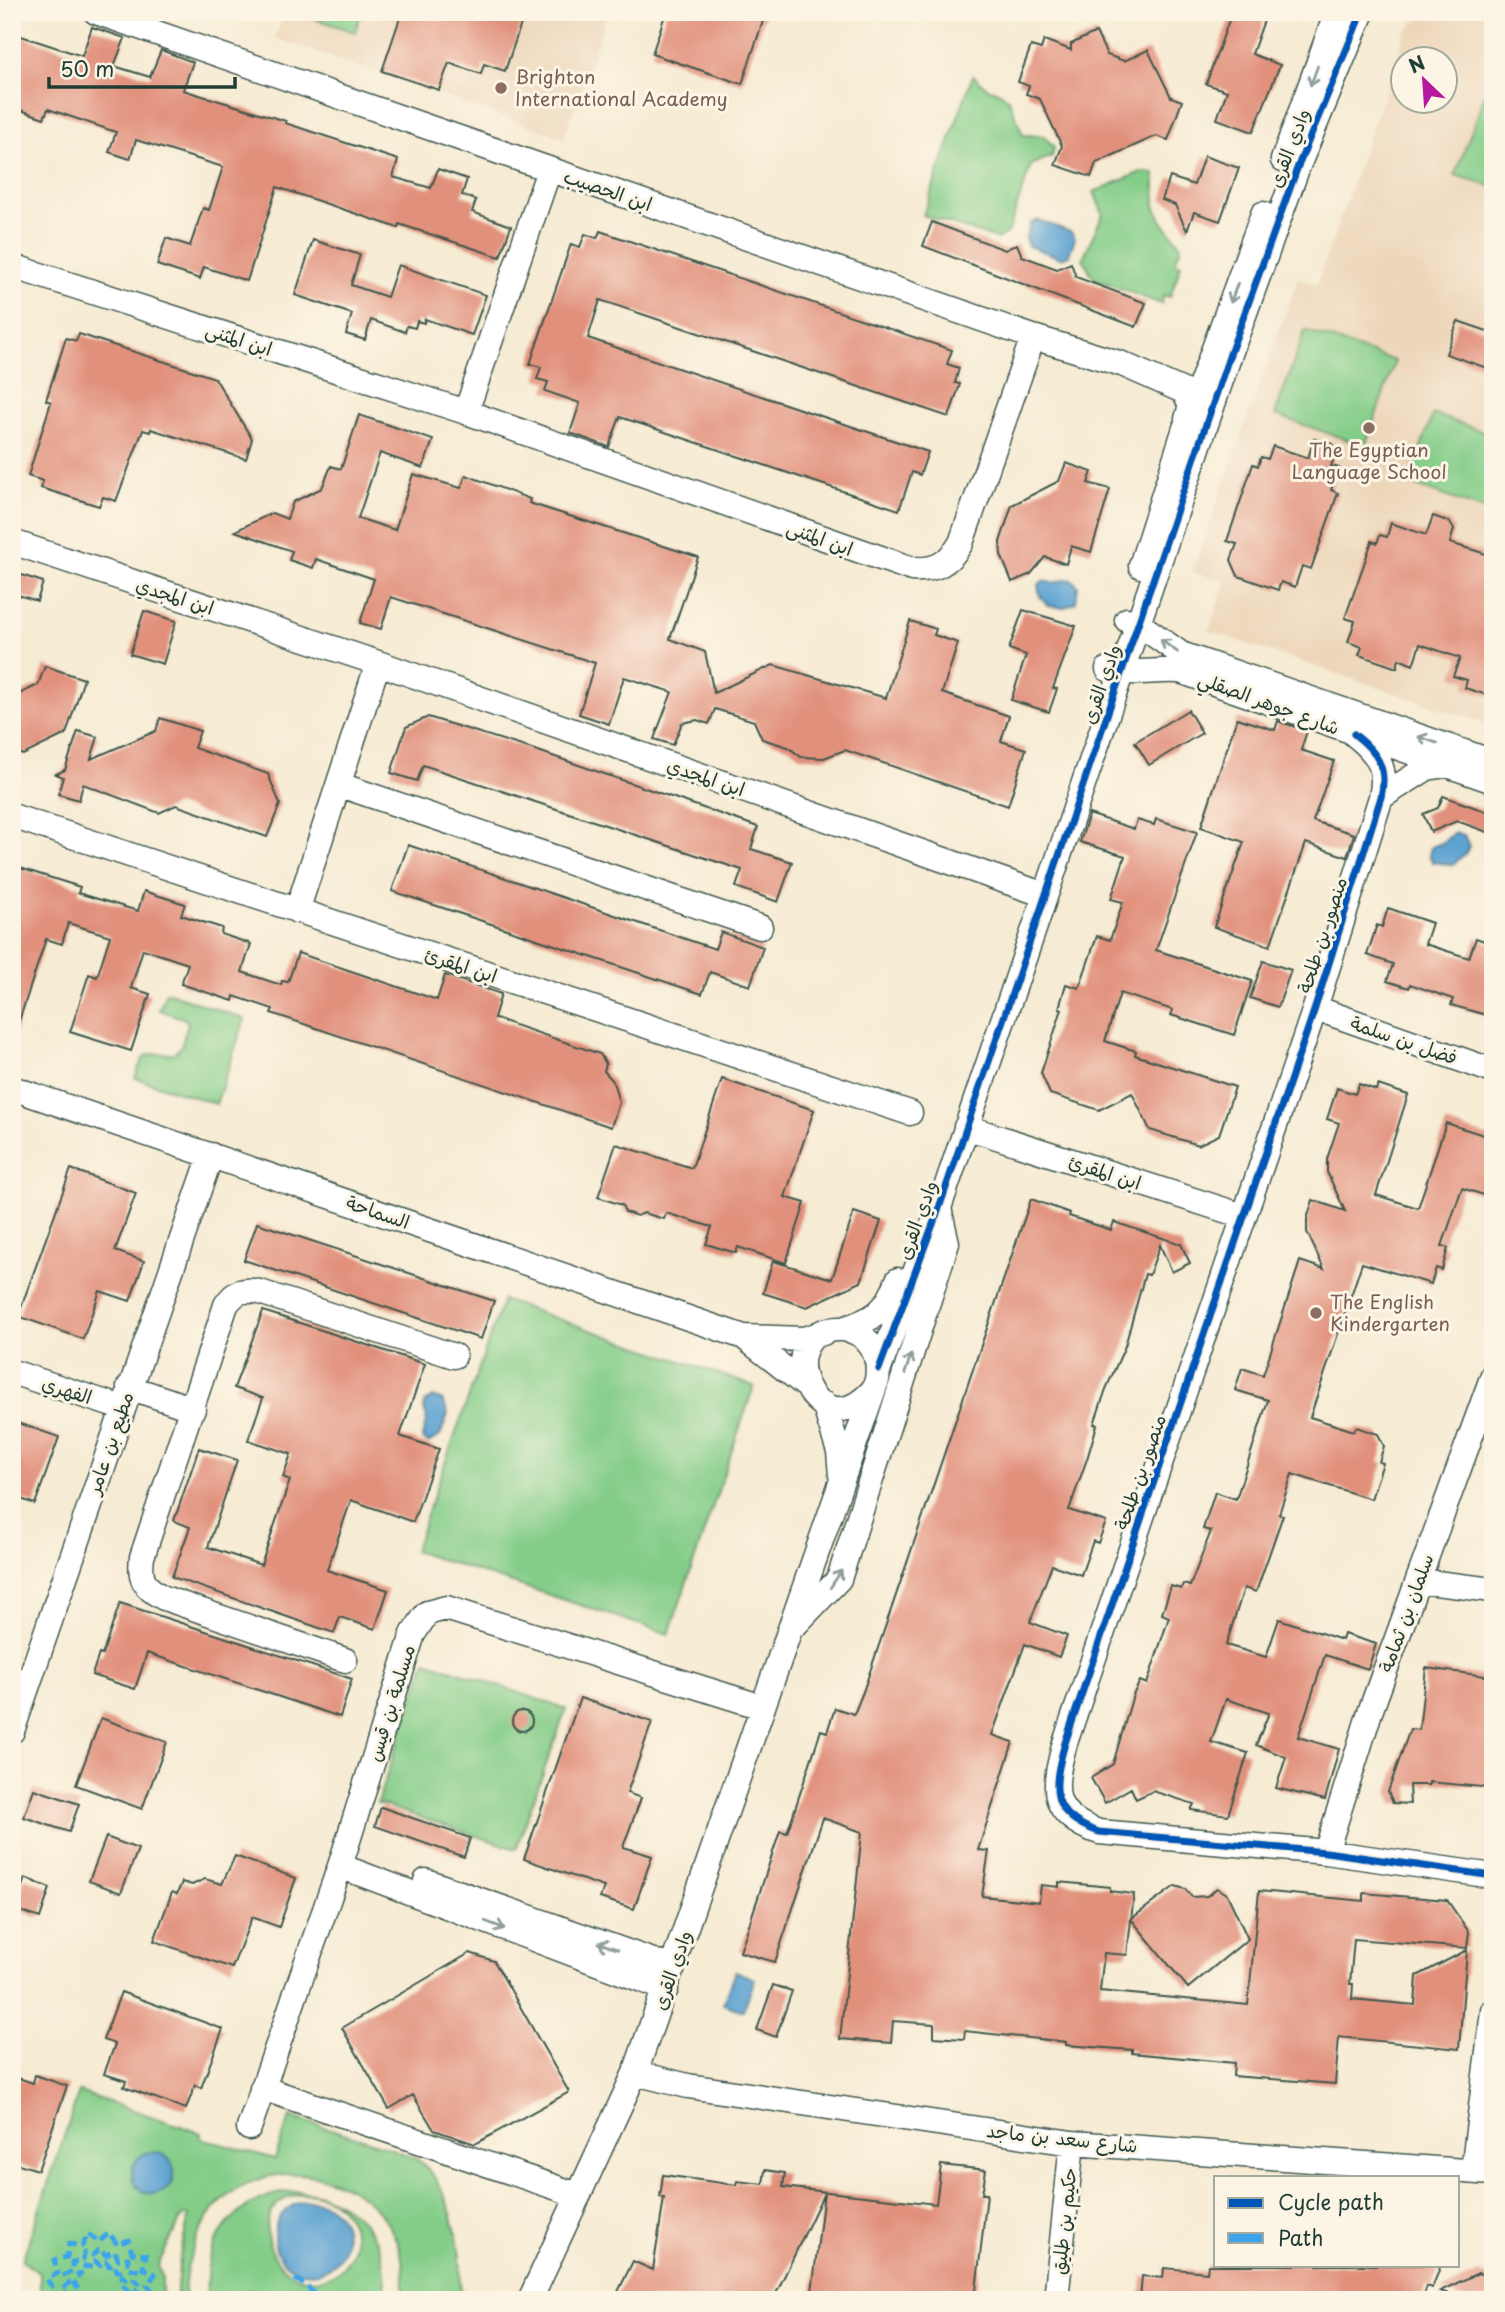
<svg xmlns="http://www.w3.org/2000/svg" width="1505" height="2312" viewBox="0 0 1505 2312" font-family="'Playpen Sans','Playpen Sans Arabic',sans-serif">
  <style>
    .built { fill: #edd7bb; fill-rule: evenodd }
    .green { fill: #84cd89; stroke: #52855e; stroke-width: 2; fill-rule: evenodd }
    .water { fill: #5da3d2; stroke: #3e7083; stroke-width: 2 }
    .building { fill: #e1907c }
    .lines { fill: none; stroke-linecap: round; stroke-linejoin: round }
    .minor-casing { stroke: #3f574c; stroke-width: 27 }
    .minor { stroke: #fff; stroke-width: 24 }
    .quiet { stroke: #3da4eb; stroke-width: 5; stroke-dasharray: 10 5; stroke-linecap: butt }
    .cycleway-casing { stroke: #fcf5e5; stroke-width: 11 }
    .cycleway { stroke: #0057b8; stroke-width: 7 }
    .oneway { stroke: #8f9e9a }
    .education-dot { fill: #8d6e63; stroke: #fcf5e5; stroke-width: 2.5 }
    .labels { text-anchor: middle; stroke-width: 6; stroke-linejoin: round; paint-order: stroke }
    .education-label { font-size: 19px; fill: #785e54; stroke: #fcf5e5; text-anchor: start }
    .street-label { font-size: 19px; fill: #1f3d34; stroke: #fcf5e5 }
  </style>
  <rect width="100%" height="100%" fill="#fcf5e5"/>
  <filter id="ink" filterUnits="userSpaceOnUse"><feTurbulence type="fractalNoise" baseFrequency=".0143" numOctaves="2"/><feDisplacementMap in="SourceGraphic" scale="14" xChannelSelector="R" yChannelSelector="G"/><feConvolveMatrix kernelMatrix="1 2 1 2 8 2 1 2 1" color-interpolation-filters="sRGB"/></filter>
  <filter id="wash" filterUnits="userSpaceOnUse"><feTurbulence type="fractalNoise" baseFrequency=".00686" numOctaves="4" result="noise"/><feDisplacementMap in="SourceGraphic" scale="28" xChannelSelector="R" yChannelSelector="G"/><feGaussianBlur stdDeviation="1.57" result="paint"/><feColorMatrix in="noise" values="0 0 0 0 0 0 0 0 0 0 0 0 0 0 0 0 0 1.4 0 .05"/><feComposite in="paint" operator="in"/></filter>
  <g filter="url(#wash)">
    <rect width="100%" height="100%" fill="#f6ebd3"/>
    <!-- built -->
    <path class="built" d="M284,12H608L564,138L275,38Z
      M1425,12H1493V726L1209,631L1225,582L1192,572L1298,278L1317,284L1406,30ZM1404,60H1446V102H1404Z"/>
    <!-- green -->
    <path class="green" d="M294,12H361L355,32Z
      M1493,74V187L1455,175Z
      M973,75L987,88L1002,93L1009,100L1023,135L1044,136L1054,147L1052,156L1031,165L1008,232L997,239L923,215Z
      M1141,172L1155,173V205L1161,220L1181,246L1175,263L1181,265L1170,297L1164,295L1161,304L1093,278L1083,258L1103,214L1094,192Z
      M1305,330L1395,361L1365,446L1275,415Z
      M1433,414L1493,435V513L1408,483Z
      M166,992L245,1019L216,1104L135,1078C146,1046 146,1057 174,1053L181,1047L188,1023L185,1019L159,1010Z
      M503,1300L754,1386L669,1634L414,1551Z
      M426,1661L566,1709L516,1849L377,1803Z
      M79,2092L201,2133L200,2138L275,2159L290,2117C313,2124 410,2151 422,2163C454,2193 465,2259 459,2300H402C424,2172 240,2122 195,2243C188,2262 183,2279 185,2300H176L180,2256L189,2216L186,2215L180,2220L158,2265L162,2279V2300H40V2273L22,2261Z
      M298,2191C355,2197 394,2242 384,2300H267L271,2293L248,2289L240,2300H208C198,2241 240,2193 298,2191ZM314,2193C349,2201 371,2244 339,2271C276,2312 227,2192 314,2193Z"/>
    <!-- water -->
    <path class="water" d="M1038,220L1071,232L1075,238L1069,255L1061,258L1028,246L1025,239L1031,223Z
      M1065,579L1072,580L1078,586L1076,602L1063,608L1047,605L1040,596L1038,585L1043,581L1054,583Z
      M1454,833L1464,835L1469,846L1466,853L1452,865L1433,862L1429,855L1431,847L1442,843Z
      M433,1397L443,1401L448,1414L440,1436L428,1443L422,1438L427,1418L424,1410L425,1403Z
      M735,1971L755,1979L743,2011L723,2004Z
      M132 2173a21 21 0 1 1 42 0a21 21 0 1 1-42 0Z
      M274 2237a36 36 0 1 1 72 0a36 36 0 1 1-72 0Z"/>
    <g id="blocks">
      <!-- building -->
      <path class="building" d="M402,12H525L505,71L484,64L481,74L449,63L439,90L382,71Z
        M666,12H766L742,84L652,54Z
        M1232,12H1267L1252,54L1280,65L1253,132L1217,119L1227,91L1206,84Z
        M92,27L125,38L114,66L150,77L161,50L193,62L183,90L286,121L285,123L398,160L393,177L431,188L438,169L467,179L462,195L476,200L472,212L511,226L500,257L399,224L398,228L277,187L247,281L204,267L200,279L157,265L166,238L190,246L203,208L209,210L223,167L136,140L130,159L109,152L116,132L48,109L44,118L15,108L18,98L12,96V33L82,56Z
        M1096,32L1107,55L1124,61L1148,50L1171,97L1182,101L1168,140L1156,136L1096,163L1091,177L1055,165L1062,146L1040,99L1026,94L1029,86L1018,82L1031,46L1041,49L1044,40L1071,50V44Z
        M1204,156L1239,168L1220,221L1194,212L1187,231L1175,205L1162,200L1170,177L1194,185Z
        M932,222L1005,250L1017,244L1022,256L1057,269L1071,263L1076,277L1146,303L1136,327L923,246Z
        M600,231L952,350L947,364L959,368L955,383L960,384L949,417L600,300L588,338L928,452L920,475L912,472L899,510L620,417L609,447L570,433L580,403L545,391L548,382L537,379L541,367L530,364L571,244L580,247L585,234L597,238Z
        M313,240L360,255L351,285L387,297L398,265L486,295L472,335L425,319L424,323L417,321L415,328L407,326L405,332L371,320L365,340L346,334L352,314L295,295Z
        M1458,321L1493,333V370L1446,354Z
        M79,334L215,378L252,439L246,459L151,429L150,432L143,430L116,501L103,497L99,506L41,488L43,481L28,476L51,402L46,400L66,338L76,341Z
        M359,415L433,440L423,468L380,453L358,518L395,530L413,474L461,488L466,475L530,499L529,503L698,557L670,639L705,652L714,693L773,665L886,698L910,621L936,629L934,635L958,643L942,693L1009,716L1001,741L1026,749L1008,806L845,750L824,758L801,757L788,747L762,739L754,721L715,709L709,724L697,720L682,723L673,745L654,739L672,692L624,677L609,724L579,714L595,663L391,597L381,629L360,623L374,579L316,559L313,568L289,560L292,551L235,531L272,513L287,519L293,502L322,488L331,466L341,469Z
        M1314,439L1332,444L1336,452L1331,466L1339,468L1331,490L1338,493L1311,569L1302,566L1295,587L1281,582L1278,590L1238,576L1231,560L1237,544L1227,541L1253,464L1258,466L1261,457L1268,459L1273,446L1308,458Z
        M1066,463L1092,472L1088,483L1110,489L1091,552L1071,546L1066,564L1045,557L1031,574L1012,582L1001,555L1000,542L1012,505L1059,481Z
        M1433,516L1450,522L1454,529L1450,543L1493,556V697L1465,688L1467,680L1453,676L1460,658L1420,644L1413,665L1399,659L1397,668L1359,655L1362,647L1348,642L1355,621L1345,618L1372,541L1377,543L1380,535L1387,537L1391,523L1426,535Z
        M12,572L43,582L37,601L12,593Z
        M1023,610L1076,626L1053,688L1057,689L1049,712L1011,700L1026,655L1009,649Z
        M144,611L176,621L163,664L130,654Z
        M45,666L84,679L66,734L23,755L12,751V704L15,696L38,685Z
        M1188,710L1202,733L1149,765L1135,742Z
        M428,717L538,751L758,827L751,849L792,862L778,902L736,887L742,870L511,794L423,765L417,781L391,773L406,727Z
        M160,718L200,731L194,748L268,774L280,804L267,837L176,805L159,813L83,784L79,800L58,794L63,777L56,774L65,770L78,731L98,737L91,759L156,731Z
        M1237,718L1275,730L1278,721L1307,731L1301,750L1334,761L1313,821L1354,834L1347,857L1306,843L1270,946L1214,927L1244,842L1201,827Z
        M1443,796L1493,814V834L1457,821L1431,832L1423,814L1438,808Z
        M1089,814L1134,829L1137,820L1154,825L1156,819L1197,832L1156,950L1252,981L1234,1035L1171,1015L1173,1010L1120,993L1105,1041L1136,1051L1135,1055L1235,1087L1219,1135L1198,1145L1150,1130L1132,1093L1099,1110L1050,1094L1041,1073L1062,1009L1059,1008L1066,984L1079,988L1097,936L1110,940L1123,902L1111,899L1125,856L1080,842Z
        M408,845L715,949L721,932L763,947L750,986L710,972L702,994L392,891Z
        M20,868L80,887L78,893L138,911L144,891L185,904L181,915L222,928L221,934L251,944L242,972L281,985L282,981L288,982L298,953L437,1000L445,975L501,994L494,1018L600,1054L606,1064L604,1071L613,1081L619,1103L611,1127L271,1013L273,1009L234,996L233,1001L181,984L188,964L143,949L131,988L150,994L131,1051L70,1032L89,974L97,977L110,936L68,923L62,944L46,939L16,1030H12V890Z
        M1388,908L1432,923L1425,944L1469,958L1476,938L1493,944V1017L1451,1005L1453,999L1410,984L1409,988L1387,981L1393,964L1367,955L1377,925L1382,927Z
        M1263,961L1291,970L1278,1007L1250,998Z
        M722,1079L814,1110L785,1197L805,1203L786,1263L738,1247L736,1253L706,1244L712,1227L666,1213L664,1219L644,1213L637,1216L625,1212L622,1205L598,1197L616,1144L692,1168Z
        M1359,1084L1376,1090L1378,1085L1408,1095L1376,1195L1418,1208L1446,1123L1493,1138V1198L1462,1188L1442,1246L1448,1248L1442,1270L1436,1268L1431,1284L1362,1263L1310,1417L1354,1431L1356,1427L1378,1434L1384,1446L1379,1462L1383,1463L1371,1499L1292,1474L1279,1514L1283,1515L1256,1592L1244,1588L1226,1645L1266,1657L1279,1619L1342,1640L1344,1634L1376,1644L1368,1669L1325,1655L1298,1737L1339,1749L1325,1800L1276,1788L1286,1757L1256,1745L1269,1713L1226,1699L1211,1742L1248,1753L1228,1815L1191,1810L1194,1804L1153,1791L1136,1799L1131,1788L1105,1803L1091,1778L1113,1764L1133,1695L1140,1681L1147,1684L1169,1617L1162,1614L1171,1586L1181,1589L1183,1584L1190,1586L1211,1531L1203,1529L1215,1492L1236,1499L1268,1400L1235,1390L1242,1368L1263,1375L1300,1261L1324,1269L1307,1232V1219L1313,1200L1345,1211L1327,1172V1159L1339,1123L1327,1119L1337,1088L1355,1094Z
        M71,1169L136,1193L115,1251L144,1261L130,1301L100,1291L83,1339L18,1316Z
        M1031,1199L1070,1213L1069,1216L1111,1230L1114,1222L1181,1244L1190,1263L1172,1272L1160,1245L1149,1275L1145,1274L1125,1346L1106,1389L1094,1424L1097,1425L1087,1459L1069,1510L1106,1522L1098,1543L1093,1541L1081,1575L1052,1565L1030,1622L1067,1636L1059,1657L1025,1644L992,1735L1013,1742L978,1850L989,1851L982,1896L1039,1902L1041,1885L1059,1887V1882L1110,1887V1891L1134,1894L1127,1955L1104,1953L1100,1991L1248,2005L1259,1891L1364,1901V1893L1447,1900L1469,1932L1467,1948L1354,1939L1350,1984H1353L1352,1999L1415,2005L1417,1976L1467,1950L1459,2049L1339,2037L1335,2084L1233,2076L1234,2063L1132,2053V2050L1066,2045V2042L965,2031L964,2039L934,2037V2024L893,2021L891,2043L840,2039L862,1832L823,1818L775,1962L740,1952L780,1831L787,1833L821,1730L827,1732L835,1708L854,1714L863,1692Z
        M854,1212L881,1221L861,1282L807,1307L763,1293L773,1261L832,1279Z
        M257,1223L494,1301L481,1339L244,1260Z
        M263,1311L425,1364L400,1436L439,1449L413,1522L351,1500L327,1570L388,1590L375,1629L340,1617L334,1633L172,1577L190,1527L174,1521L199,1448L237,1460L208,1547L261,1565L290,1480L283,1477L291,1454L248,1440L263,1398L234,1388Z
        M12,1421L59,1437L35,1504L12,1496Z
        M120,1603L352,1679L340,1717L147,1653L135,1689L92,1675L99,1654L102,1655Z
        M1426,1668L1493,1677V1788L1429,1782V1785H1409L1410,1804L1393,1803L1388,1792L1410,1729L1419,1730Z
        M580,1698L652,1722L627,1793L641,1798L623,1847L652,1856L634,1909L600,1898L604,1887L524,1859Z
        M512 1721a10 10 0 1 1 20 0a10 10 0 1 1-20 0Z
        M101,1718L167,1742L142,1809L76,1785Z
        M34,1789L79,1804L69,1832L24,1817Z
        M381,1807L470,1838L464,1857L375,1826Z
        M106,1837L138,1849L121,1893L89,1881Z
        M235,1856L296,1878L279,1927L252,1917L232,1968L154,1941L172,1892L177,1894L182,1882L192,1885L205,1879L222,1884Z
        M25,1878L50,1888L40,1918L14,1909Z
        M1175,1886L1185,1889L1192,1897L1207,1896L1217,1888L1227,1894L1248,1939L1188,1988L1131,1919Z
        M470,1953L494,1961L569,2092L475,2144L434,2130L413,2095L389,2109L342,2028Z
        M773,1985L792,1991L776,2037L757,2030Z
        M121,1992L223,2029L201,2088L195,2085L186,2109L124,2087L126,2081L104,2074L115,2044L103,2040Z
        M35,2075L67,2086L38,2170L12,2162V2076L33,2083Z
        M941,2165L986,2170L982,2194H987L975,2300H811L824,2193L773,2300H614L633,2261L653,2270L664,2198L660,2197L663,2175L736,2185L737,2181L763,2184L765,2170L785,2173L783,2187L936,2204Z
        M1208,2265H1441L1432,2288L1426,2286L1421,2300H1242L1185,2296V2300H1140L1142,2276L1163,2278L1164,2268L1207,2272Z
        M1478,2273L1493,2278V2300H1467L1440,2291Z"/>
    </g>
  </g>
  <g filter="url(#ink)">
    <use href="#blocks" fill-opacity="0" stroke="#3f574c" stroke-width="2"/>
    <g class="lines">
      <defs>
        <path id="minor" d="M96,12L1033,337L1122,364L1183,391L1191,405L1187,419
          M1283,160L1337,12
          M12,266L466,412L912,569C936,571 949,563 961,543L1033,337
          M466,412L549,170
          M12,542L378,663L1045,895
          M1141,566L1185,428L1263,214
          M1127,620L1139,624L1181,654L1493,762
          M1108,669C1131,676 1156,669 1180,671L1493,781
          M1354,734C1377,752 1388,767 1381,797L1315,1008L1065,1743C1052,1789 1049,1815 1099,1832L1326,1852L1493,1876
          M340,785L760,927
          M1381,797L1427,768L1446,765
          M12,816L910,1113
          M297,911L378,663
          M1315,1008L1493,1071
          M12,1088L744,1337L804,1339L823,1333
          M966,1127L1243,1216
          M843,1329C874,1319 887,1312 898,1280
          M744,1337L804,1384
          M879,1369L939,1208L1230,354L1298,166L1362,12
          M12,1372L122,1408
          M129,1387L193,1409
          M824,1404L839,1452L841,1475
          M1419,1581L1493,1590
          M796,1624L839,1579L947,1243L939,1208
          M345,1660L164,1598C144,1588 139,1579 142,1557L226,1305C236,1290 244,1289 260,1292L454,1356
          M12,1731L211,1155
          M1326,1852L1370,1712L1493,1375
          M340,1866L666,1989
          M426,1881L673,1968
          M635,2073L688,2086L1072,2143L1493,2173
          M262,2088L578,2195
          M249,2128L340,1866L413,1634L427,1613L446,1608L762,1707
          M1473,2170L1493,2011
          M530,2300L635,2073L877,1380C881,1356 869,1331 842,1329C765,1326 813,1457 873,1390
          M1056,2300L1072,2143"/>
      </defs>
      <!-- minor casing -->
      <use href="#minor" class="minor-casing"/>
      <!-- minor -->
      <use href="#minor" class="minor"/>
      <!-- quiet -->
      <path class="quiet" d="M295,2279L308,2287L319,2300
        M50,2300L56,2291L47,2280L58,2273L54,2260L67,2257L69,2244L82,2246L88,2234L99,2242L109,2233L117,2244L129,2240L132,2253L146,2255L143,2268L155,2274L147,2285L156,2295L149,2300
        M68,2300L69,2296L62,2290L69,2283L65,2275L73,2271L72,2262L82,2261L85,2253L93,2255L99,2249L106,2255L115,2251L118,2259L128,2258V2268L137,2270L134,2279L141,2285L135,2292L138,2300
        M80,2300L75,2295L79,2289L74,2284L80,2280L78,2274L84,2273L85,2266L92,2267L95,2261L100,2265L106,2261L109,2266L115,2264L117,2271H124L122,2277L128,2281L124,2286L129,2291L123,2295L125,2300"/>
      <defs>
        <path id="cycleway" d="M1354,734C1377,752 1388,767 1381,797L1315,1008L1065,1743C1052,1789 1049,1815 1099,1832L1326,1852L1493,1876
          M879,1369L939,1208L1230,354L1298,166L1362,12"/>
      </defs>
      <!-- cycleway casing -->
      <use href="#cycleway" class="cycleway-casing"/>
      <!-- cycleway -->
      <use href="#cycleway" class="cycleway"/>
    </g>
    <!-- one-way arrows -->
    <defs><path id="oneway-shaft" d="M-6 0H5M1.5-3L5.5 0L1.5 3" fill="none" stroke-width="1.6" stroke-linecap="round" stroke-linejoin="round" transform="scale(1.75)"/></defs>
    <g class="oneway">
      <use href="#oneway-shaft" transform="translate(1314 76) rotate(110)"/>
      <use href="#oneway-shaft" transform="translate(1234 293) rotate(110)"/>
      <use href="#oneway-shaft" transform="translate(1169 646) rotate(-144)"/>
      <use href="#oneway-shaft" transform="translate(1428 740) rotate(-161)"/>
      <use href="#oneway-shaft" transform="translate(908 1364) rotate(-72)"/>
      <use href="#oneway-shaft" transform="translate(836 1579) rotate(-57)"/>
      <use href="#oneway-shaft" transform="translate(495 1925) rotate(21)"/>
      <use href="#oneway-shaft" transform="translate(608 1946) rotate(-161)"/>
    </g>
  </g>
  <!-- markers -->
  <g class="education-dot">
    <circle cx="501" cy="88" r="7"/>
    <circle cx="1369" cy="428" r="7"/>
    <circle cx="1316" cy="1313" r="7"/>
  </g>
  <g class="labels">
    <!-- education labels -->
    <g class="education-label">
      <text x="515" y="84">Brighton<tspan x="515" dy="22">International Academy</tspan></text>
      <text x="1369" y="457" text-anchor="middle">The Egyptian<tspan x="1369" dy="22">Language School</tspan></text>
      <text x="1330" y="1309">The English<tspan x="1330" dy="22">Kindergarten</tspan></text>
    </g>
    <!-- street labels -->
    <g class="street-label">
      <text transform="translate(1289 148) rotate(-69)" y="7">وادي القرى</text>
      <text transform="translate(608 190) rotate(19)" y="7">ابن الحصيب</text>
      <text transform="translate(239 339) rotate(18)" y="7">ابن المثنى</text>
      <text transform="translate(820 538) rotate(20)" y="7">ابن المثنى</text>
      <text transform="translate(175 596) rotate(18)" y="7">ابن المجدي</text>
      <text transform="translate(1101 684) rotate(-71)" y="7">وادي القرى</text>
      <text transform="translate(1269 703) rotate(20)" y="7">شارع جوهر الصقلي</text>
      <text transform="translate(706 777) rotate(19)" y="7">ابن المجدي</text>
      <text transform="translate(1322 935) rotate(-72)" y="7">منصور بن طلحة</text>
      <text transform="translate(461 965) rotate(18)" y="7">ابن المقرئ</text>
      <text transform="translate(1404 1040) rotate(19)" y="7">فضل بن سلمة</text>
      <text transform="translate(1105 1172) rotate(18)" y="7">ابن المقرئ</text>
      <text transform="translate(378 1212) rotate(19)" y="7">السماحة</text>
      <text transform="translate(917 1220) rotate(-70)" y="7">وادي القرى</text>
      <text transform="translate(67 1390) rotate(18)" y="7">الفهري</text>
      <text transform="translate(110 1443) rotate(-71)" y="7">مطيع بن عامر</text>
      <text transform="translate(1140 1472) rotate(-71)" y="7">منصور بن طلحة</text>
      <text transform="translate(1406 1613) rotate(-70)" y="7">سلمان بن ثمامة</text>
      <text transform="translate(391 1703) rotate(-73)" y="7">مسلمة بن قيس</text>
      <text transform="translate(672 1970) rotate(-71)" y="7">وادي القرى</text>
      <text transform="translate(1062 2138) rotate(6)" y="7">شارع سعد بن ماجد</text>
      <text transform="translate(1064 2221) rotate(-84)" y="7">حكيم بن طليق</text>
    </g>
  </g>
  <!-- margin -->
  <rect width="1505" height="2312" fill="none" stroke="#fcf5e5" stroke-width="42"/>
  <!-- legend -->
  <rect x="1214" y="2176" width="245" height="91" fill="#fcf5e5" stroke="#a4ab9e" stroke-width="2"/>
  <rect x="1228" y="2198" width="35" height="10" fill="#0057b8" stroke="#a4ab9e" stroke-width="2"/>
  <text x="1278" y="2210" font-size="21" fill="#1f3d34">Cycle path</text>
  <rect x="1228" y="2233" width="35" height="10" fill="#3da4eb" stroke="#a4ab9e" stroke-width="2"/>
  <text x="1278" y="2246" font-size="21" fill="#1f3d34">Path</text>
  <!-- north arrow -->
  <g transform="translate(1424 80) rotate(335)"><circle r="33" fill="#fcf5e5" stroke="#a4ab9e" stroke-width="2"/>
  <path d="M0-5L12 26L0 18L-12 26Z" fill="#b5179e"/>
  <text y="-10" font-size="19" font-weight="bold" text-anchor="middle" fill="#1f3d34">N</text>
  </g>
  <!-- scale -->
  <path d="M49 77v10h186v-10" fill="none" stroke="#1f3d34" stroke-width="3.5"/>
  <text x="60" y="77" font-size="21" fill="#1f3d34" stroke="#fcf5e5" stroke-width="5" paint-order="stroke">50 m</text>
</svg>
